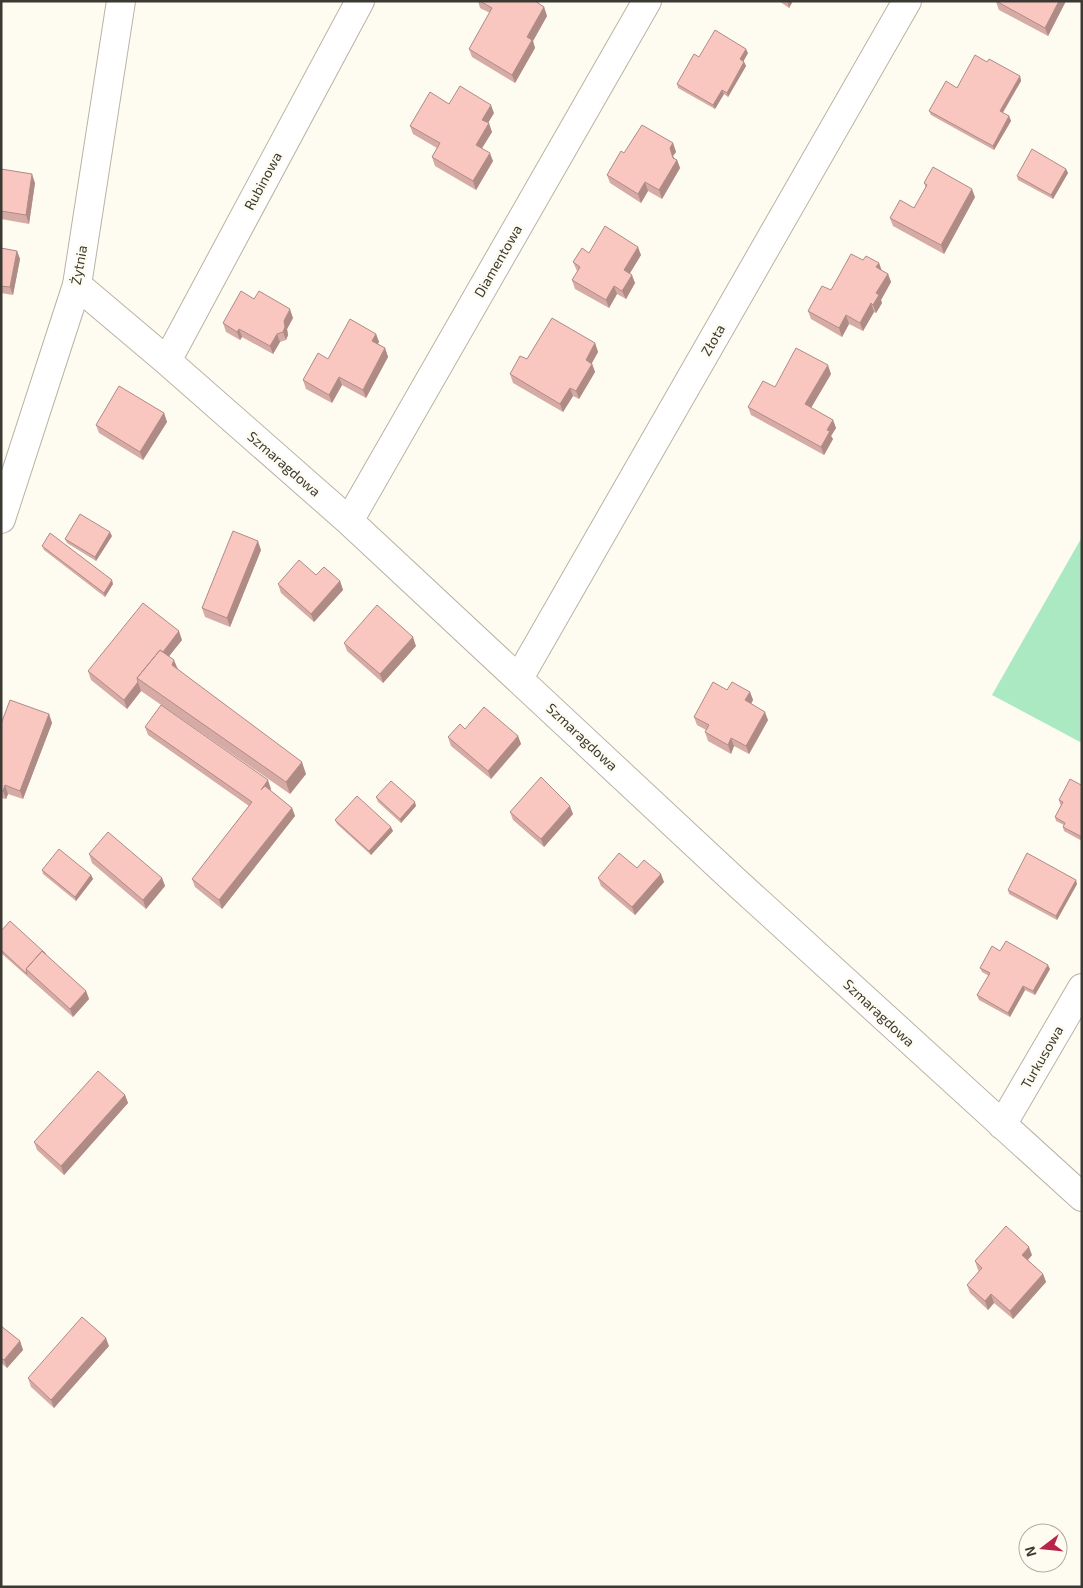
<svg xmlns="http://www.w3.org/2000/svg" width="1083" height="1588" viewBox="0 0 1083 1588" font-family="'Exo 2',sans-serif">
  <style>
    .green { fill: #abe9c3 }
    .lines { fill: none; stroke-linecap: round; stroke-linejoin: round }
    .minor-casing { stroke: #b9b3a4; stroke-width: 30 }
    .tertiary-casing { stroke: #b9b3a4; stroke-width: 30 }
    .minor { stroke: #fff; stroke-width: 28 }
    .tertiary { stroke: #fff; stroke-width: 28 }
    .wall { fill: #d7aba5 }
    .shaded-wall { fill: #af8b86 }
    .building { fill: #fac7c0; stroke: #af8b86 }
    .labels { text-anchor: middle; stroke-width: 5; stroke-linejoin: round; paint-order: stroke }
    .street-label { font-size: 14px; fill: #3b3933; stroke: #fefbf1 }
  </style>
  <rect width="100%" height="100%" fill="#fefbf1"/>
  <!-- green -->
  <path class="green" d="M1082,537V743L992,695Z"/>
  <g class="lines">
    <defs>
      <path id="minor" d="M77,285L167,361L349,521L734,880L1082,1197
        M167,361L360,1
        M349,521L647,1
        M519,678L907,1
        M1002,1125L1082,988"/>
      <path id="tertiary" d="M1,519L77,285L121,1"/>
    </defs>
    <!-- minor casing -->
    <use href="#minor" class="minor-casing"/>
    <!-- tertiary casing -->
    <use href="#tertiary" class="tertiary-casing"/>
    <!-- minor -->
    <use href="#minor" class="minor"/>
    <!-- tertiary -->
    <use href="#tertiary" class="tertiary"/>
  </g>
  <!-- wall -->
  <path class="wall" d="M478,1H535L544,7L547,16L533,41L535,48L515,83L472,57L469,49L490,13L480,8Z
    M779,1H793L789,8Z
    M1066,1L1048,36L999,10L996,2Z
    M748,53L743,61L744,62L746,66L728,97L724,94L715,109L678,88L677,84L699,57Z
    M987,62L1020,76L1021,81L1003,113L1009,116L1011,121L994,150L931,115L929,111Z
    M449,104L494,113L488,123L492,132L482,148L493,161L476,190L435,166L432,157L437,148L413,134L410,126Z
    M673,143L676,152L673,156L674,158L677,160L680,168L662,199L648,191L641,203L610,183L607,175L624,153Z
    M1,169L35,183L29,224L1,219Z
    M1066,169L1068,173L1053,199L1018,180L1017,176Z
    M924,183L975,197L944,254L893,226L890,218L914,208L926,188Z
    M1,248L17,251L20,259L13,295L1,293Z
    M589,253L641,255L630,273L635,283L626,299L617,294L609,308L575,289L572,280L578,271H577L573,262Z
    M863,260L879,263L881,270L888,274L891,282L881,300L882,303L876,313L874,312L863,331L849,324L842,337L811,319L808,311L831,290Z
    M254,299L293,318L287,329L288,335L286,340L280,342L273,354L242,337L240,340L226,332L223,323Z
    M376,334L379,342L378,344L385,348L388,357L366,398L342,385L332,403L306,389L303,380L328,359Z
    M595,343L598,352L592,363L595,372L579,399L573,396L563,412L513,383L510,374L527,359Z
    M831,374L811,408L833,420L836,428L831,436L833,439L824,455L751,415L748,407L775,387Z
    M164,413L167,422L143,460L99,433L96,425Z
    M112,536L96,561L67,543L65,539Z
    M42,546L113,584L105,597L44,550Z
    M261,550L230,627L205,617L202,608Z
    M340,581L343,590L314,622L281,593L278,584Z
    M182,640L169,656L178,669L306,774L290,794L141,691L127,709L91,680L88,671Z
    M344,643L416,646L383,683L347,651Z
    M727,690L750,692L753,700L751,704L768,720L749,754L734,746L731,754L708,741L705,732L706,730L697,725L694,717Z
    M49,714L52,723L23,799L8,794L6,799L1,798V724Z
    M145,727L271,789L270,790L292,808L295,816L222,909L195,887L192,879L249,806L148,735Z
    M465,729L518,736L521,744L491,779L451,746L448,737Z
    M1082,783V841L1064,831L1063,827L1064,825L1056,821L1055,817L1061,805L1060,804L1059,800L1081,785Z
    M376,797L416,806L401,823L378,802Z
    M510,812L573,814L544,847L513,820Z
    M335,820L393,831L371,855L337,824Z
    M89,854L162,878L165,886L146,909L92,863Z
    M637,868L664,882L635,915L601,886L598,878Z
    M42,870L91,875L93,879L76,901L43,874Z
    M1077,884L1057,920L1009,894L1008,890Z
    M1,931L45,953L46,955L86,991L89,999L73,1017L1,953Z
    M1000,951L1050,969L1035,995L1025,990L1010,1017L979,1000L977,995L989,976L982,972L980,968Z
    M125,1095L128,1103L64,1175L37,1150L34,1142Z
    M1032,1255L1028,1260L1043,1274L1046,1282L1013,1319L994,1303L988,1310L970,1293L967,1285L979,1271L978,1270L975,1261Z
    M1,1326L20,1341L23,1350L7,1368L1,1363Z
    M109,1346L54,1408L31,1387L28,1378Z"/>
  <!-- shaded-wall -->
  <path class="shaded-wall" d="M789,1H793L789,8L788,3Z
    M1059,1H1066L1048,36L1045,28Z
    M544,7L547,16L533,41L535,48L515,83L512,75L527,37Z
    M746,49L748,53L742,64L740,59Z
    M744,62L746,66L728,97L727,93Z
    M1020,76L1021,81L1001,115L1000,111Z
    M722,90L724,94L715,109L713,105Z
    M491,105L494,113L485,128L482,120Z
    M1009,116L1011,121L994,150L993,146Z
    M489,123L492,132L479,153L476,145Z
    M673,143L676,152L673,156L675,163L677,160L680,168L662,199L659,190L670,148Z
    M490,153L493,161L476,190L473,181Z
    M1066,169L1068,173L1053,199L1051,195Z
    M32,174L35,183L29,224L26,215Z
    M645,182L648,191L641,203L638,194Z
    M972,189L975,197L944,254L941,245Z
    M638,247L641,255L627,278L624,270Z
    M17,251L20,259L13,295L10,287Z
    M879,263L882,271L876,267Z
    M888,274L891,282L881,300L882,303L876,313L873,305L876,293Z
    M632,275L635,283L626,299L622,291Z
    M614,286L617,294L609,308L606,300Z
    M871,303L874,312L863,331L860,323Z
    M290,309L293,318L287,329L288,335L286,340L283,332L284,321Z
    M846,315L849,324L842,337L839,328Z
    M239,329L242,337L240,340L237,332Z
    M277,334L280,342L273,354L270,346Z
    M376,334L379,342L375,349L372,341Z
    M595,343L598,352L589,368L586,360Z
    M385,348L388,357L366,398L363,390Z
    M592,364L595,372L579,399L576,391Z
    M828,365L831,374L808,413L805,404Z
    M339,377L342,385L332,403L329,395Z
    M570,388L573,396L563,412L560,404Z
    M164,413L167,422L143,460L140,452Z
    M833,420L836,428L831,436L833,439L824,455L821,447L827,430Z
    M110,532L112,536L96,561L95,557Z
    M258,541L261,550L230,627L227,618Z
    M112,580L113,584L105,597L104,593Z
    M340,581L343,590L314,622L311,614Z
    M179,631L182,640L146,685L140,680Z
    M413,637L416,646L383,683L380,674Z
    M174,660L179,672L172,665Z
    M138,682L141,691L127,709L124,700Z
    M750,692L753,700L748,709L745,700Z
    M765,712L768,720L749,754L746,746Z
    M49,714L52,723L23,799L20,791Z
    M518,736L521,744L491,779L488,771Z
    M731,738L734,746L731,754L728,745Z
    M302,762L306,774L290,794L286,782Z
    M268,780L271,789L264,799L261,790Z
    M5,785L8,794L6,799L3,791Z
    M415,802L416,806L401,823L400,819Z
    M570,806L573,814L544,847L541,839Z
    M292,808L295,816L222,909L219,900Z
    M391,827L393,831L371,855L369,851Z
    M661,874L664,882L635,915L632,907Z
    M91,875L93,879L76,901L75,897Z
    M162,878L165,886L146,909L143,900Z
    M1076,880L1077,884L1057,920L1056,916Z
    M1048,965L1050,969L1035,995L1033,991Z
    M1023,986L1025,990L1010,1017L1008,1013Z
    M86,991L89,999L73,1017L70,1009Z
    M125,1095L128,1103L64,1175L61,1166Z
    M1029,1247L1032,1255L1025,1263L1022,1255Z
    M1043,1274L1046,1282L1013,1319L1010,1311Z
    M991,1294L994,1303L988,1310L985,1301Z
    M106,1338L109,1346L54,1408L51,1400Z
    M20,1341L23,1350L7,1368L4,1360Z"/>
  <!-- building -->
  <path class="building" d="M480,1H535L544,7L527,37L532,40L512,75L469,49L492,8Z
    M996,1H1059L1045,28Z
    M715,30L746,49L740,59L744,62L727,93L722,90L713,105L677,84L694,54L699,57Z
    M975,55L987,62L989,59L1020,76L1000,111L1009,116L993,146L929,111L946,81L957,88Z
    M460,86L491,105L482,120L489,123L476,145L490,153L473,181L432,157L440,143L410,126L430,92L449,104Z
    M642,125L673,143L670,148L673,158L677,160L659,190L645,182L638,194L607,175L621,151L624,153Z
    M1032,149L1066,169L1051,195L1017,176Z
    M933,167L972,189L941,245L890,218L900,200L914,208L927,185L924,183Z
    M1,169L32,174L26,215L1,211Z
    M605,226L638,247L624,270L632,275L622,291L614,286L606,300L572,280L580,267L573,262L582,248L589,253Z
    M1,248L17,251L10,287L1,286Z
    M851,254L863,260L866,256L879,263L876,267L888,274L876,293L879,295L873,305L871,303L860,323L846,315L839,328L808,311L822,286L831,290Z
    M241,291L254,299L259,291L290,309L284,321L285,327L283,332L277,334L270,346L239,329L237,332L223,323Z
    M552,318L595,343L586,360L592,364L576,391L570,388L560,404L510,374L520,356L527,359Z
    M350,319L376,334L372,341L385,348L363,390L339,377L329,395L303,380L318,353L328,359Z
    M796,348L828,365L805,404L833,420L827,430L830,431L821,447L748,407L763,381L775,387Z
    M119,386L164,413L140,452L96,425Z
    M80,514L110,532L95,557L65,539Z
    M233,531L258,541L227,618L202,608Z
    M50,533L112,580L104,593L42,546Z
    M299,560L316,575L324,567L340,581L311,614L278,584Z
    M143,603L179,631L163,652L160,650L137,678L138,682L124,700L88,671Z
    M377,605L413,637L380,674L344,643Z
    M160,650L174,660L172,665L302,762L286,782L137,678Z
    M713,682L727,690L732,682L750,692L745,700L765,712L746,746L731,738L728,745L705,732L709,725L694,717Z
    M10,700L49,714L20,791L5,785L3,791L1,790V724Z
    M161,705L268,780L261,790L265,786L292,808L219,900L192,879L252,802L145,727Z
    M484,707L518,736L488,771L448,737L460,724L465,729Z
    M541,777L570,806L541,839L510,812Z
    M1070,779L1081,785L1082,783V837L1063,827L1065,823L1055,817L1063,802L1059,800Z
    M391,781L415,802L400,819L376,797Z
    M357,796L391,827L369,851L335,820Z
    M108,832L162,878L143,900L89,854Z
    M59,849L91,875L75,897L42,870Z
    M619,853L637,868L644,860L661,874L632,907L598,878Z
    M1027,853L1076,880L1056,916L1008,890Z
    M10,921L45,953V954L42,951L26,969L27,974L1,950V931Z
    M1006,941L1048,965L1033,991L1023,986L1008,1013L977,995L990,973L980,968L992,946L1000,951Z
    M42,951L86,991L70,1009L26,969Z
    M98,1071L125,1095L61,1166L34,1142Z
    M1006,1226L1029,1247L1022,1255L1043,1274L1010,1311L991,1294L985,1301L967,1285L982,1268L975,1261Z
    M82,1317L106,1338L51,1400L28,1378Z
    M1,1326L20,1341L4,1360L1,1358Z"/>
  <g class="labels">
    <!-- street labels -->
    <g class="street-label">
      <text transform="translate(263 181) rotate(-62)" y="5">Rubinowa</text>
      <text transform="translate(498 261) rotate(-60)" y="5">Diamentowa</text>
      <text transform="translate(79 265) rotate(-80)" y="5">Żytnia</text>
      <text transform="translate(713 340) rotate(-60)" y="5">Złota</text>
      <text transform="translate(284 464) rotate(41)" y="5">Szmaragdowa</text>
      <text transform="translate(582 737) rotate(43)" y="5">Szmaragdowa</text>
      <text transform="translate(879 1013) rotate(43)" y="5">Szmaragdowa</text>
      <text transform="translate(1042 1057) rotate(-60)" y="5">Turkusowa</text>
    </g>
  </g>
  <!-- border -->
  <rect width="1083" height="1588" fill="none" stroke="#3b3933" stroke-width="5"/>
  <!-- north arrow -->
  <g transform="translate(1043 1548) rotate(254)"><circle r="24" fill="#fefbf1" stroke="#b0ada5"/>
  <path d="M0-4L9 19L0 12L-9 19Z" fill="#b7264a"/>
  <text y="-8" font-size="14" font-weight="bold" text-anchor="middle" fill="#3b3933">N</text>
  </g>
</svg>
